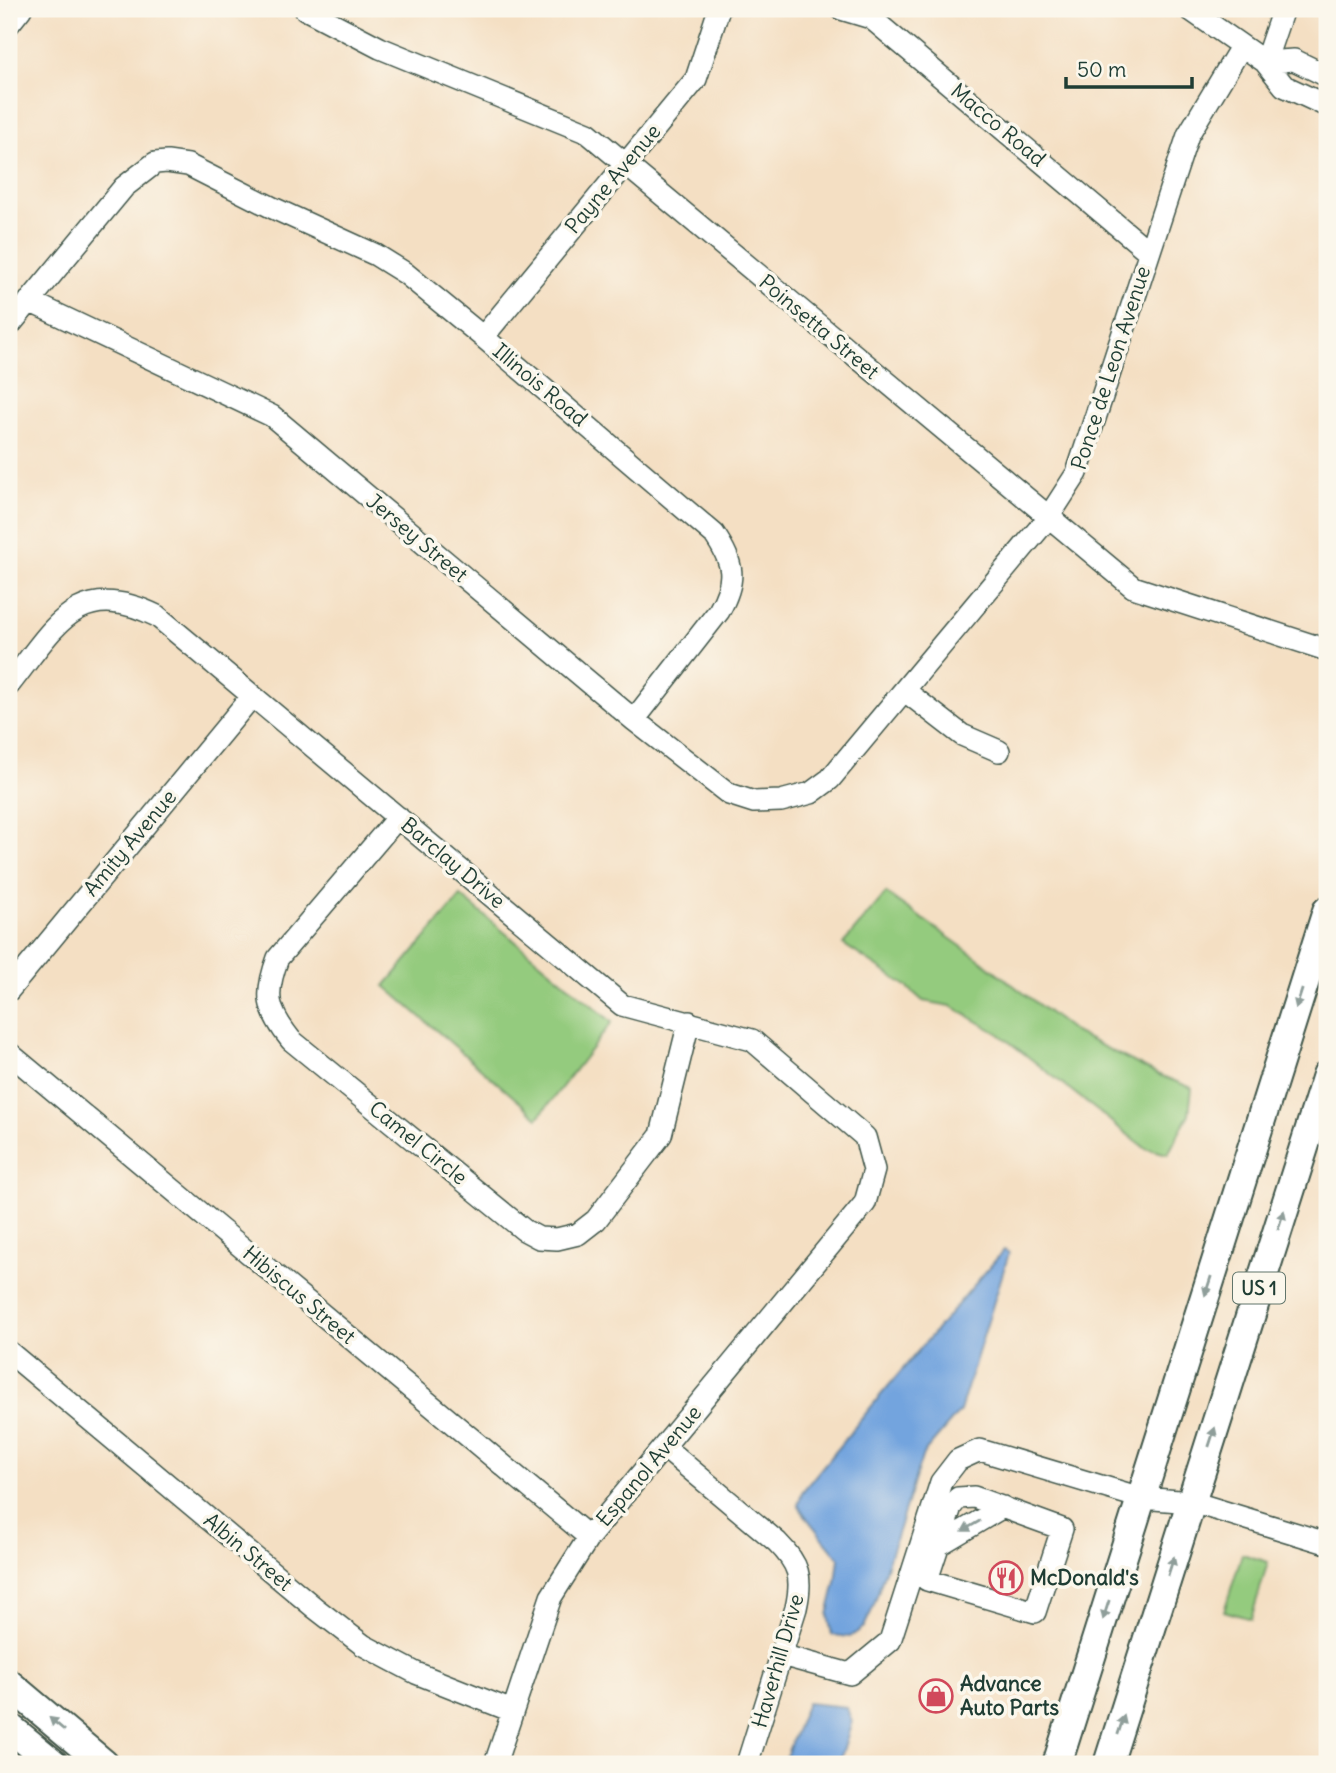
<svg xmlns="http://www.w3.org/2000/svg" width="1336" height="1773" viewBox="0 0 1336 1773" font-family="Delius,sans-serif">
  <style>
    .green { fill: #94cb7e; stroke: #5a8459; stroke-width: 2 }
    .water { fill: #73a4de; stroke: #497089; stroke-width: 2 }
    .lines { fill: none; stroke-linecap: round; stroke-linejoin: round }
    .minor-casing { stroke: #3f5549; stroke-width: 24 }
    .major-casing { stroke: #3f5549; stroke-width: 32 }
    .minor { stroke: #fff; stroke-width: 21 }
    .major { stroke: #fff; stroke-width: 28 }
    .oneway { fill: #8f9e9a }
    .labels { text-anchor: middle; stroke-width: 7; stroke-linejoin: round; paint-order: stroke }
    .shield { fill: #fbf7ec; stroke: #61756b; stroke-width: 2 }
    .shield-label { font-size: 19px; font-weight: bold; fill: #1f3d34 }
    .street-label { font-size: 21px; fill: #1f3d34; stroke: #fbf7ec }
    .poi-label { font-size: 21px; font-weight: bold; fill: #1f3d34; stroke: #fbf7ec; text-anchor: start }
  </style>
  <rect width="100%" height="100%" fill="#fbf7ec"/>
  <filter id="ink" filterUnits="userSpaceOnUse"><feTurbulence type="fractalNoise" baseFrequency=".0143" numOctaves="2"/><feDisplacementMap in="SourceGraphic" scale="14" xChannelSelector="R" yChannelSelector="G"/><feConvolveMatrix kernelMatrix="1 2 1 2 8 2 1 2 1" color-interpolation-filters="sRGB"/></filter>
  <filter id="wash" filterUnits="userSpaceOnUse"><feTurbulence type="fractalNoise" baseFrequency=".00686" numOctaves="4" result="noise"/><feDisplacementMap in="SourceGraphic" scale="28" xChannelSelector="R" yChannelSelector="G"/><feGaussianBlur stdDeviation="1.57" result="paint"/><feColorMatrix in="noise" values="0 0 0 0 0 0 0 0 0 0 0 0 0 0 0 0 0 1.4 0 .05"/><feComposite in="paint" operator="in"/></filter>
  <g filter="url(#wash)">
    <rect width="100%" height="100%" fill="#f4dfc3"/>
    <!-- green -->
    <path class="green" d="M886,893L982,961L1074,1032L1157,1074L1192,1088L1189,1114L1168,1154L1145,1148L999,1034L951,1006L923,1001L905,985L843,944Z
      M461,896L612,1022L538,1118L385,986Z
      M1242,1554L1268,1562L1251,1619L1224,1611Z"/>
    <!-- water -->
    <path class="water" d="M1004,1250L1009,1253L960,1411L923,1454L873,1608L864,1627L850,1637L832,1635L828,1615L836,1582L839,1558C825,1540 810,1524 798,1505L802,1492L880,1396Z
      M807,1703L846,1707L852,1721L839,1764H783Z"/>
  </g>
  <g filter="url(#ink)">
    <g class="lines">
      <defs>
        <path id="minor" d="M305,9L380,48L588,133L1133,587L1327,650
          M841,9L871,18L1149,252
          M1189,9L1265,62L1284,86L1327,106
          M9,24L21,9
          M1265,62L1294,60L1327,76
          M1265,62L1283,9
          M29,301L272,416L634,720L729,794L754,802L781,801L811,793L830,779L1048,518L1077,473L1188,135L1241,47
          M9,326L124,187L155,163L167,162L188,165L273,208L376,255L405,273L483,337L714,534C734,563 737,579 719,611L634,720
          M483,337L696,79L719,9
          M9,685C54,629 76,576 157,616L622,1005L752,1040L865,1137L874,1170L865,1203L589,1537L551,1597L495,1764
          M905,691L962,735L999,751
          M398,817L278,958C264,995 267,1010 291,1040L524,1230L539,1238L557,1239L578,1234L596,1220L661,1135L689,1022
          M9,990L252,696
          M9,1053L589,1537
          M9,1352L315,1608L363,1645L416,1673L512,1711
          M665,1448L777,1542C799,1564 803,1577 796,1608L747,1764
          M974,1497L1062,1529L1035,1612L927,1580L951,1507L958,1498Z
          M939,1545L1003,1507
          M781,1655L850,1674L890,1641L941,1482L958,1460L980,1450L1141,1498L1192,1502L1323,1542"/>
        <path id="major" d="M9,1684L104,1764
          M9,1727L54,1764
          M1057,1764L1327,911
          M1108,1764L1327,1075"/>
      </defs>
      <!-- minor casing -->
      <use href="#minor" class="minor-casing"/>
      <!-- major casing -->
      <use href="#major" class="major-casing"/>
      <!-- minor -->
      <use href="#minor" class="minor"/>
      <!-- major -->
      <use href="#major" class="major"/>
    </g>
    <!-- one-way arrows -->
    <defs><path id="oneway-solid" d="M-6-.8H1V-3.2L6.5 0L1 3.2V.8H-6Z" transform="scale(1.75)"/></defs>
    <g class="oneway">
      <use href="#oneway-solid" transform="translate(1299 999) rotate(108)"/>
      <use href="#oneway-solid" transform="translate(1281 1220) rotate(-72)"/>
      <use href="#oneway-solid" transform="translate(1208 1286) rotate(108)"/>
      <use href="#oneway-solid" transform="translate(1212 1437) rotate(-72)"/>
      <use href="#oneway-solid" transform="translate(971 1526) rotate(150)"/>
      <use href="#oneway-solid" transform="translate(1171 1566) rotate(-72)"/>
      <use href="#oneway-solid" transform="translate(1106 1610) rotate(108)"/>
      <use href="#oneway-solid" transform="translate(57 1724) rotate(-140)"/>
      <use href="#oneway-solid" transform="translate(1121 1725) rotate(-72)"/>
    </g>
  </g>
  <!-- icons -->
  <defs>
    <symbol id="restaurant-ring" viewBox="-11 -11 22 22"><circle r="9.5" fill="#fbf7ec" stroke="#d1495b" stroke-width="1.5"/><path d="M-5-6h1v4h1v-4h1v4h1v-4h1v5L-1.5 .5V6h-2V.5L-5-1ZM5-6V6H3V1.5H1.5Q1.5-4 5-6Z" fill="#d1495b"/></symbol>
    <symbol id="shop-ring" viewBox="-11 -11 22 22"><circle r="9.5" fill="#fbf7ec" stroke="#d1495b" stroke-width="1.5"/><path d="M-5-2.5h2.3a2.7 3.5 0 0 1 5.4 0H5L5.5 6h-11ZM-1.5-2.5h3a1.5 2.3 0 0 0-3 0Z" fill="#d1495b"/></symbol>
  </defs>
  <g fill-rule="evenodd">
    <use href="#restaurant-ring" x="987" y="1559" width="38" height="38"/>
    <use href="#shop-ring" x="917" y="1677" width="38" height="38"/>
  </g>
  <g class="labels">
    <!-- shield labels -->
    <rect class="shield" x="1233" y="1272.5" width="52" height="31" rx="5"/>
    <g class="shield-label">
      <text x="1259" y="1295">US 1</text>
    </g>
    <!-- street labels -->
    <g class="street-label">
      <text transform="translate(998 125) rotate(40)" y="7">Macco Road</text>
      <text transform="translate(613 179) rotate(-50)" y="7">Payne Avenue</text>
      <text transform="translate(819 327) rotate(40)" y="7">Poinsetta Street</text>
      <text transform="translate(1111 368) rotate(-72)" y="7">Ponce de Leon Avenue</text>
      <text transform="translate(540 385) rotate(40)" y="7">Illinois Road</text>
      <text transform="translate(417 538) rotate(40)" y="7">Jersey Street</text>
      <text transform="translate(130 843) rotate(-50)" y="7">Amity Avenue</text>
      <text transform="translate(453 863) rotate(40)" y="7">Barclay Drive</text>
      <text transform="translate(418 1143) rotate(39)" y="7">Camel Circle</text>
      <text transform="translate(299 1295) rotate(40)" y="7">Hibiscus Street</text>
      <text transform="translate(649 1466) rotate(-50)" y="7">Espanol Avenue</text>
      <text transform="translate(248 1552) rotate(40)" y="7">Albin Street</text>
      <text transform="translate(778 1661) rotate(-74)" y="7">Haverhill Drive</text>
    </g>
    <!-- poi labels -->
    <g class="poi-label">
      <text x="1030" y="1585">McDonald's</text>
      <text x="960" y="1691">Advance<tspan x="960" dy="24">Auto Parts</tspan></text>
    </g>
  </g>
  <!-- margin -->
  <rect width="1336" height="1773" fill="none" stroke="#fbf7ec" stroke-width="35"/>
  <!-- scale -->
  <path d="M1066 77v10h126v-10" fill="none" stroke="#1f3d34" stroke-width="3.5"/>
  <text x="1077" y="77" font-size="21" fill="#1f3d34" stroke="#fbf7ec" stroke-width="5" paint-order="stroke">50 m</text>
</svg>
